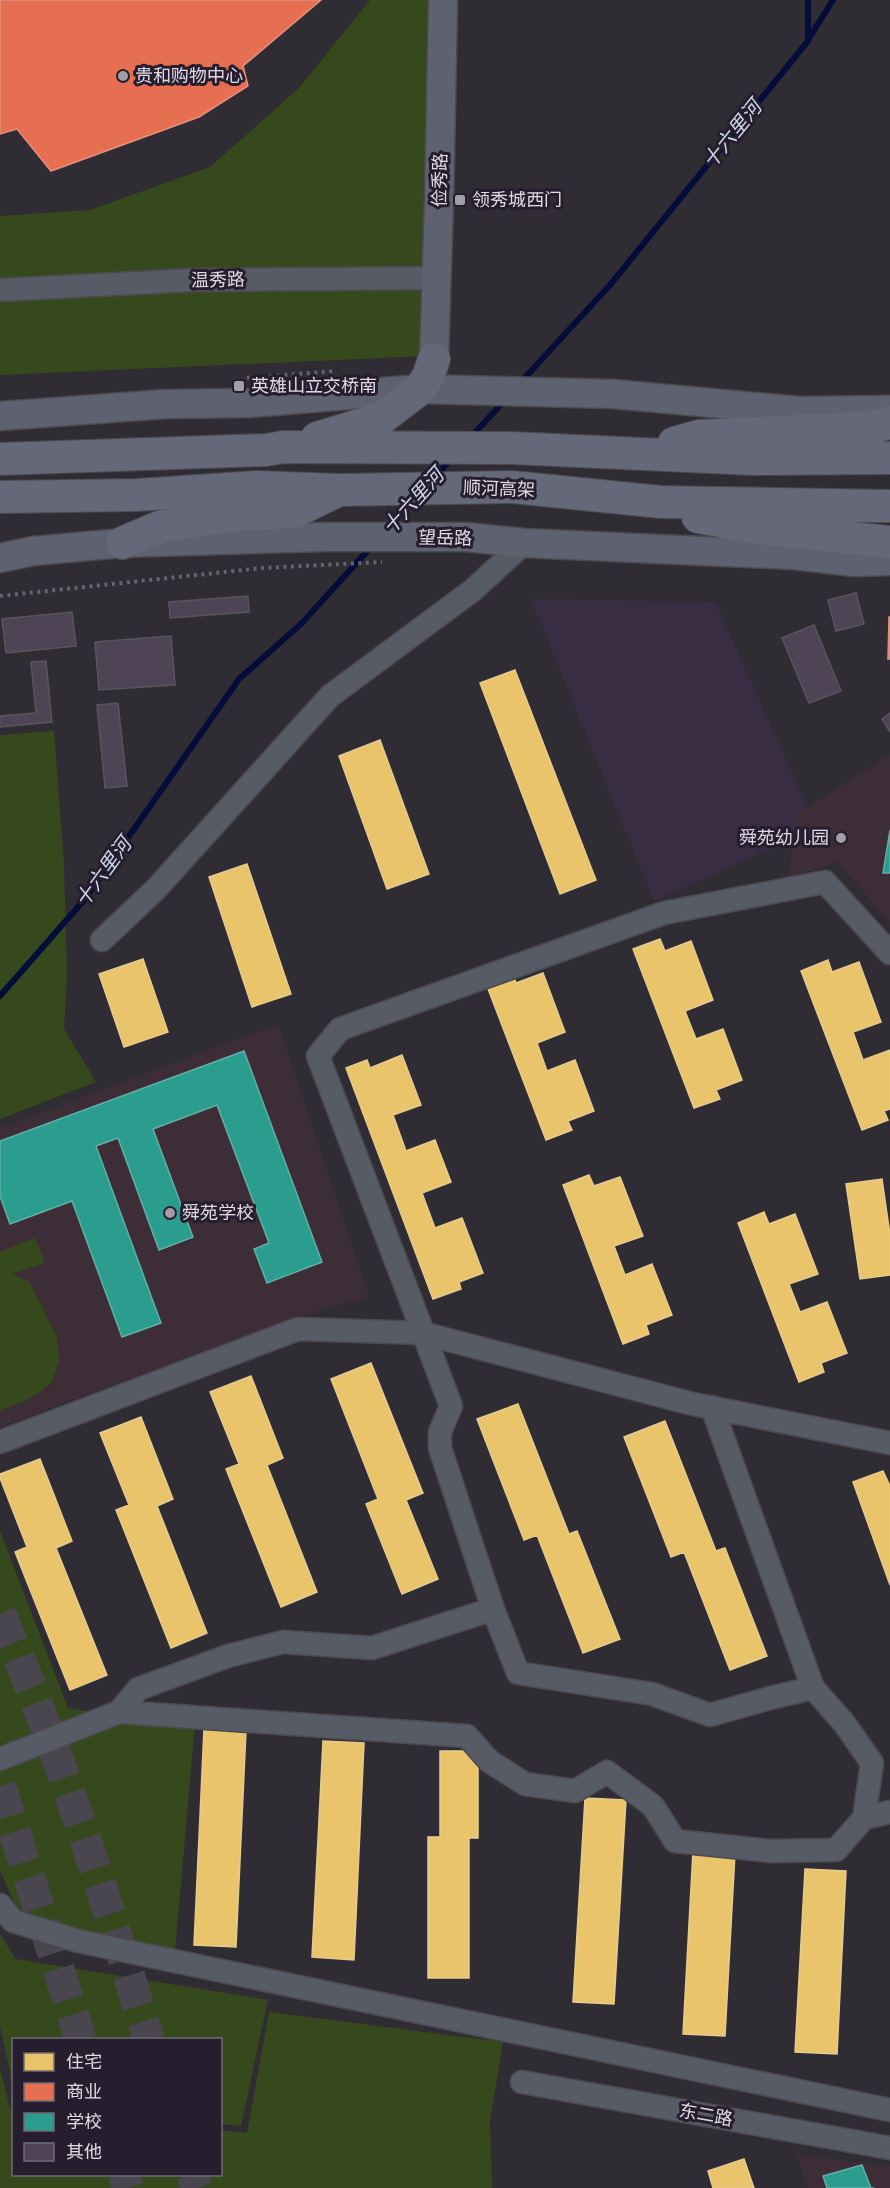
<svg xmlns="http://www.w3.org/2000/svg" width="890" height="2188" viewBox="0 0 890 2188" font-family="'Exo 2','Noto Sans SC',sans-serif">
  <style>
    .built { fill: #382d42 }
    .education { fill: #3c2d37 }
    .green { fill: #36491d }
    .homes { fill: #e9c46a; stroke: #e6cb8f; stroke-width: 1.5 }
    .shops { fill: #e76f51; stroke: #e58f7d; stroke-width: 1.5 }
    .schools { fill: #2a9d8f; stroke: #61afa9; stroke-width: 1.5 }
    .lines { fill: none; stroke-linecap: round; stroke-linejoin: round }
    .stream { stroke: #040c3a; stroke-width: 6 }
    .building { fill: #4e4456; stroke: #58555c; stroke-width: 1.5 }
    .highway-tunnel { stroke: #4a464f; stroke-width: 32; stroke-dasharray: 32 16; stroke-linecap: butt }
    .minor-casing { stroke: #4c494f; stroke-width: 25 }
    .major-casing { stroke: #4c494f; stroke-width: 31 }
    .highway-casing { stroke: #4c494f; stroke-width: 34 }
    .path { stroke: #64656e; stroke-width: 4; stroke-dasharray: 3 4.5; stroke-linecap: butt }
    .minor { stroke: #565b65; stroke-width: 22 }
    .major { stroke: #5e6270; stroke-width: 28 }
    .highway { stroke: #646878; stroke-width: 32 }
    .poi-dot { fill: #a29da7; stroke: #261e2e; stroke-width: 2 }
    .labels { text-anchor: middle; stroke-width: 6; stroke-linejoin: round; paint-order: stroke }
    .poi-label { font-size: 18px; fill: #e0dae5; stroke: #261e2e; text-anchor: start }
    .street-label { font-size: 18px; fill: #e0dae5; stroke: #261e2e }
    .water-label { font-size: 20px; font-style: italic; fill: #ccd8ec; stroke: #261e2e }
  </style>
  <rect width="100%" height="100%" fill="#302c34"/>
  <!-- built -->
  <path class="built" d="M531,599L715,602L817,828L654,901Z"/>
  <!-- education -->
  <path class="education" d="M890,755V922L837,862L789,878L795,815Z
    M278,1024L369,1297L306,1314L0,1427V1128Z
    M796,2155L890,2166V2188H808Z"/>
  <!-- green -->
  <path class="green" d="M370,0H430L426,356L0,375V216L90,210L210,167L299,88Z
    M54,731L64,863L67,975L64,1029L96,1082L0,1119V735Z
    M35,1238L45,1263L12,1274L30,1282L57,1337L59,1360L52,1382L42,1391L25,1401L0,1410V1252Z
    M0,1531L68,1708L125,1718L195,1724L175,1951L20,1917L0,1870Z
    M0,1934L16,1959L268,2000L241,2126L221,2124L220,2040H14L13,2086L0,2026Z
    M269,2012L503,2042L490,2122L492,2188H0V2069L13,2120L14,2174H220L221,2130L247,2133Z"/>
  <!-- homes -->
  <path class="homes" d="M515,670L596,880L560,894L480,683Z
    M380,740L429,874L387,889L339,756Z
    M247,864L291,994L252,1007L209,877Z
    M660,939L665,951L691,941L713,1000L685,1011L696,1039L723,1029L742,1080L716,1090L720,1099L694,1108L633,949Z
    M143,959L168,1032L124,1047L99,974Z
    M828,960L832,972L859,962L881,1022L853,1032L863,1060L890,1050V1109L884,1111L888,1120L862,1130L801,971Z
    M512,971L516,983L543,973L565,1032L537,1043L547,1071L575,1060L594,1111L568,1121L572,1130L546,1140L485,981Z
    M402,1055L421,1105L393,1115L406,1151L435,1140L451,1182L422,1193L435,1228L462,1218L483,1273L459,1282L461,1289L433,1299L346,1068L367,1060L370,1068Z
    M589,1175L594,1186L620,1177L643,1236L614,1246L625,1275L652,1264L672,1315L646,1325L649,1334L623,1344L563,1185Z
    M882,1179L890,1235V1275L860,1279L846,1184Z
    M764,1212L769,1224L795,1214L818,1274L789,1284L800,1312L827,1302L847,1353L821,1363L824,1372L799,1382L738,1223Z
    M371,1363L423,1493L406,1500L438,1579L402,1594L366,1504L378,1499L331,1379Z
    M251,1376L283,1458L267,1465L317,1592L281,1607L226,1469L239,1464L210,1392Z
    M518,1404L569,1534L577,1531L620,1639L583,1653L537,1535L524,1540L477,1419Z
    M141,1417L173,1499L157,1506L207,1633L171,1648L116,1510L129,1505L100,1433Z
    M665,1421L716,1551L725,1548L767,1656L730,1670L684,1552L671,1557L624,1437Z
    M40,1459L72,1541L56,1548L107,1675L70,1690L15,1552L27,1547L0,1478V1474Z
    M883,1471L890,1486V1585L853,1482Z
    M204,1729L246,1731L236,1947L194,1945Z
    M323,1741L364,1743L354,1960L312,1957Z
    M440,1751H478V1838H469V1978H428V1837H440Z
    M585,1798L626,1800L614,2004L573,2002Z
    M693,1851L735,1853L725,2036L683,2034Z
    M805,1869L846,1871L837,2054L795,2052Z
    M744,2159L754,2188H713L708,2171Z"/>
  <!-- shops -->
  <path class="shops" d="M0,0H321L243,66L248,86L199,117L51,171L17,129L0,134Z
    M889,617H890V659H888Z"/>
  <!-- schools -->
  <path class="schools" d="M890,830V873H883Z
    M244,1051L322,1262L267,1283L254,1249L269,1243L217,1105L153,1129L193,1237L159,1250L118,1138L96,1146L161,1323L122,1337L72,1201L10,1224L0,1196V1141Z
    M862,2165L871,2188H874H827L823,2176Z"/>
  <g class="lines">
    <!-- stream -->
    <path class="stream" d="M808,40L833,0
      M520,383L610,285L808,41V0
      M472,436L505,400
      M433,479L453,457
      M389,527L414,499
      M0,996L85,899L239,679L301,624L372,546"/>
  </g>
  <!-- building -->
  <path class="building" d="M856,593L864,624L836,631L828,600Z
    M248,596L249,612L170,618L169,602Z
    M72,612L76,646L6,653L2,619Z
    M814,625L841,691L809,703L782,638Z
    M171,636L175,685L99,690L95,642Z
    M46,661L52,722L0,727V716L36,713L31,662Z
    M118,703L127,786L105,788L97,705Z
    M890,713V732L882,719Z"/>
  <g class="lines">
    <!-- highway-tunnel -->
    <path class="highway-tunnel" d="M0,1614C61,1751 104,1897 149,2040
      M0,1786L81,2040
      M124,2174L128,2188
      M192,2174L197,2188"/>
    <defs>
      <path id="minor" d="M0,290L193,280L436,278
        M102,940L156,889L330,696L473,590L524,543
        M712,1407L813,1688
        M0,1442L298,1329L422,1333L693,1404L890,1443
        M493,1609L440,1448V1432L451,1406L318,1056L340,1029L664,913L825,882L890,953
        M119,1712L138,1689L228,1656L283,1642L372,1648L493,1609L518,1673L652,1694L710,1715L770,1698L813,1688L844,1723L872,1763L864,1818
        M0,1759L119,1712L467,1736L489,1761L525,1784L575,1791L607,1772L653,1806L675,1841L771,1851L836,1850L864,1818L890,1812
        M0,1905L13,1921L78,1941L890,2110
        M522,2082L890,2148"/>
      <path id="major" d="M434,359L439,201L443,0
        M0,416L166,404L249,403L420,389L613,394L799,411L890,410
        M0,558L33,551L122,543L326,537H466L524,543L794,555L854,562L890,561"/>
      <path id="highway" d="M317,438L382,418L420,389L428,377L434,359
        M674,443L699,436L877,427L890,422
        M0,459L266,450L283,447L511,448L753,459L890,458
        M0,497L137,495L256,487L340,490L512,487L661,502L890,506
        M698,517L757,528L890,542
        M122,543L162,526L245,514L294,512L337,491"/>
    </defs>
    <!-- minor casing -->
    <use href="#minor" class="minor-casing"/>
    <!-- major casing -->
    <use href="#major" class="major-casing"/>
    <!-- highway casing -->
    <use href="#highway" class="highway-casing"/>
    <!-- path -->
    <path class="path" d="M247,378L335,371
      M0,596L262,568L382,562"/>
    <!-- minor -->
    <use href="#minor" class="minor"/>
    <!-- major -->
    <use href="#major" class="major"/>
    <!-- highway -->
    <use href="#highway" class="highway"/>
  </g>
  <!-- markers -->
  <g class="poi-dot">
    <circle cx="123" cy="76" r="6"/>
    <rect x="454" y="194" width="12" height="12" rx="3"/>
    <rect x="233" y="380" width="12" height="12" rx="3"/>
    <circle cx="841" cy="838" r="6"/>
    <circle cx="170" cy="1213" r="6"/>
  </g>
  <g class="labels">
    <!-- poi labels -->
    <g class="poi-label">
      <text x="135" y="82">贵和购物中心</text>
      <text x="472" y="206">领秀城西门</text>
      <text x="251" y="392">英雄山立交桥南</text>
      <text x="829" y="844" text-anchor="end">舜苑幼儿园</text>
      <text x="182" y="1219">舜苑学校</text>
    </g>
    <!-- street labels -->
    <g class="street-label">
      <text transform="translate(440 180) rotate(-89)" y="6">俭秀路</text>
      <text transform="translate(218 280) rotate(-1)" y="6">温秀路</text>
      <text transform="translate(499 489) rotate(2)" y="6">顺河高架</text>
      <text transform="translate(445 538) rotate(1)" y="6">望岳路</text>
      <text transform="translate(706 2115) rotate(10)" y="6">东二路</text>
    </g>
    <!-- water labels -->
    <g class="water-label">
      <text transform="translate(732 134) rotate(-51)" y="7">十六里河</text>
      <text transform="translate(413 501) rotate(-48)" y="7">十六里河</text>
      <text transform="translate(103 872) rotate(-54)" y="7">十六里河</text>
    </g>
  </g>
  <!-- legend -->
  <rect x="12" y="2038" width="210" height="138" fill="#261e2e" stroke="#706977" stroke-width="1.5"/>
  <rect x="24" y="2053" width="30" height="18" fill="#e9c46a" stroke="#706977" stroke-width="1.5"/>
  <text x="66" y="2068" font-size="18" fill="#e0dae5">住宅</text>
  <rect x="24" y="2083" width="30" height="18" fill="#e76f51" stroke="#706977" stroke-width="1.5"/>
  <text x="66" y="2098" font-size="18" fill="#e0dae5">商业</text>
  <rect x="24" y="2113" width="30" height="18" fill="#2a9d8f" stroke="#706977" stroke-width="1.5"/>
  <text x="66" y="2128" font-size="18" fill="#e0dae5">学校</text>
  <rect x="24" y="2143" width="30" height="18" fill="#4e4456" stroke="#706977" stroke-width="1.5"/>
  <text x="66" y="2158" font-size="18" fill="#e0dae5">其他</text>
</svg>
